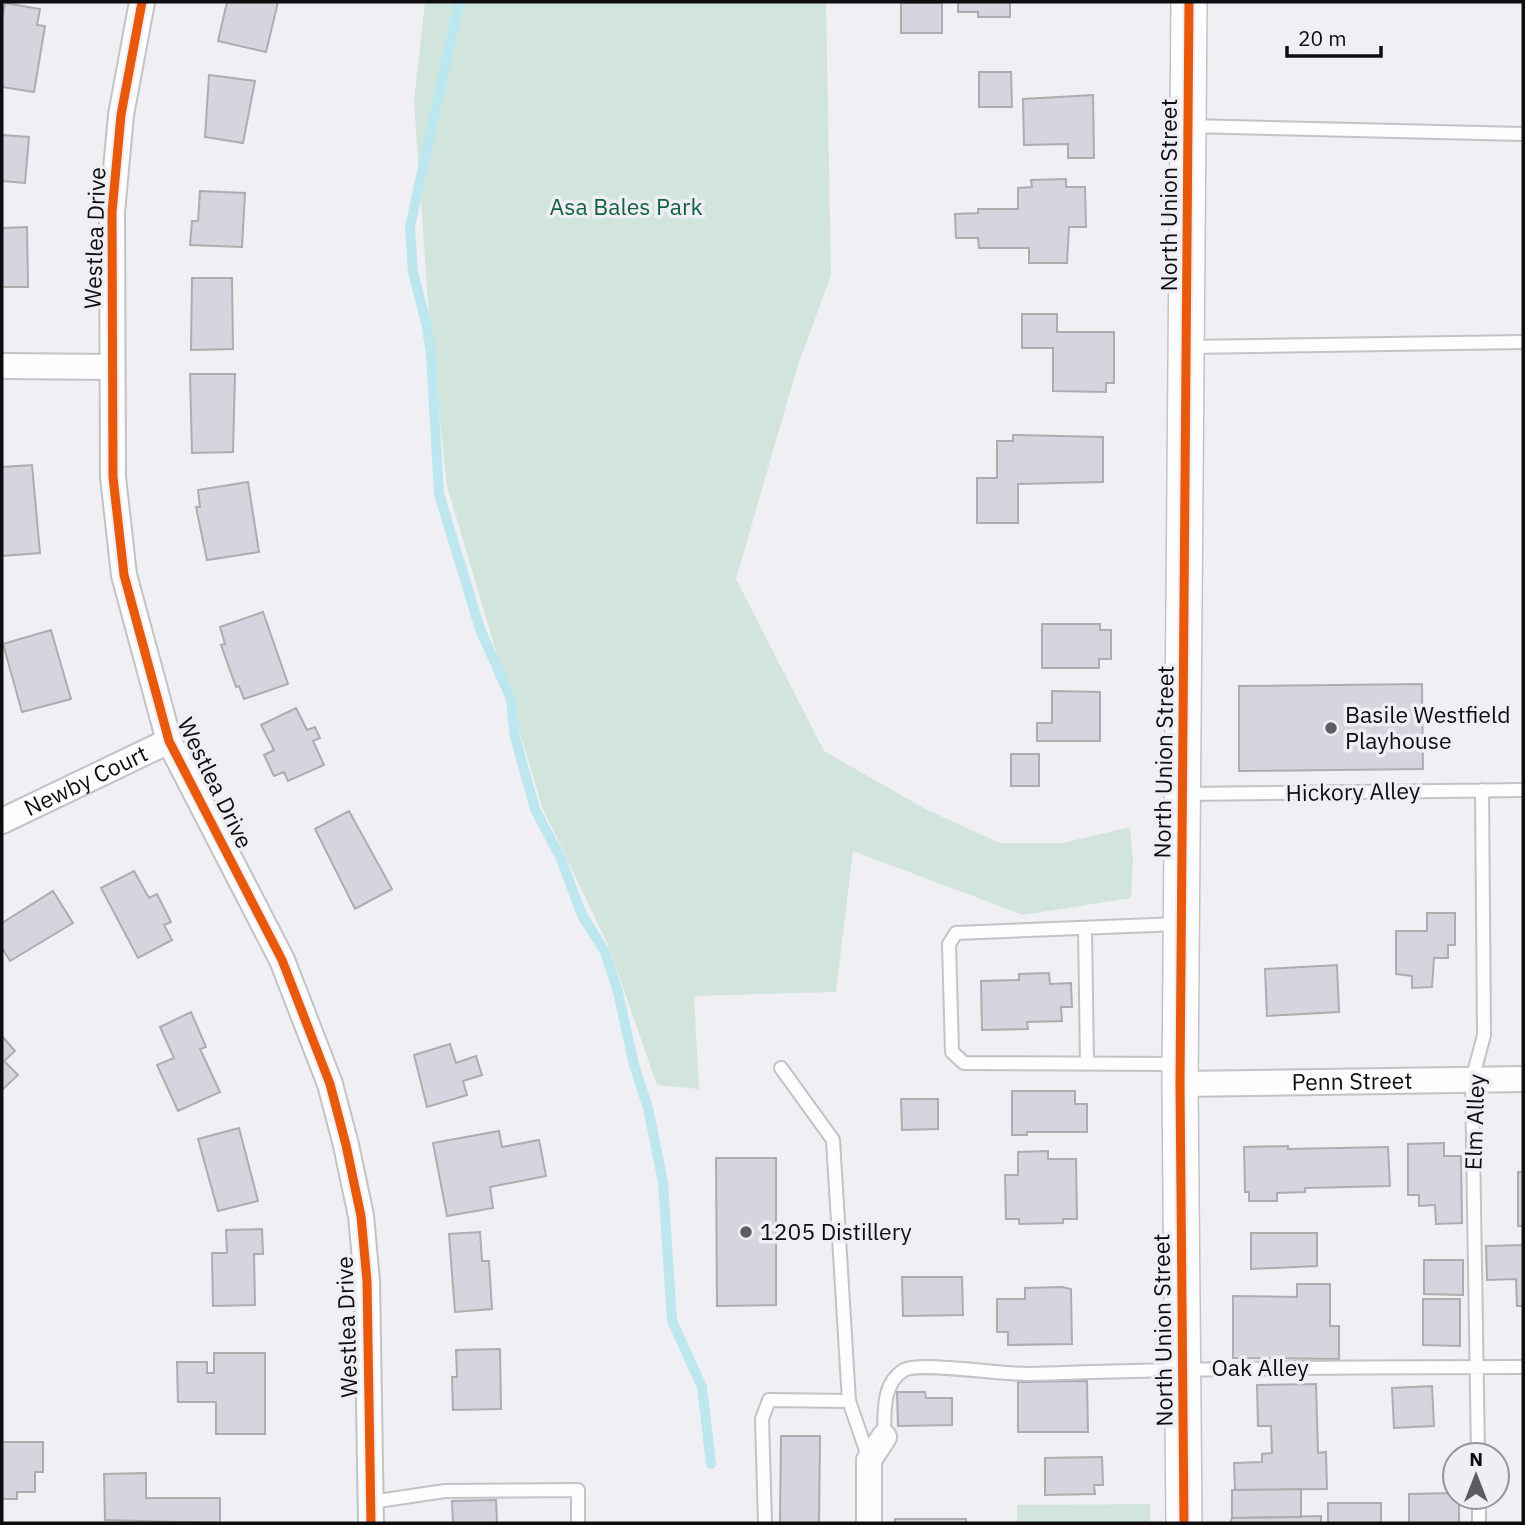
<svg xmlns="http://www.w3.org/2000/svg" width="1525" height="1525" viewBox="0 0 1525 1525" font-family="'IBM Plex Sans',sans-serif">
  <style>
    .green { fill: #d2e5dc }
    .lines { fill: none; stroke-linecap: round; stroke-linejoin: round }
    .stream { stroke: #bce7ee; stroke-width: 10 }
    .building { fill: #d6d5df; stroke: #adadb0; stroke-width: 2 }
    .lane-casing { stroke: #c3c2c6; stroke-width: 16 }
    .street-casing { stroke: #c3c2c6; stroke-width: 28 }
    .secondary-casing { stroke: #c3c2c6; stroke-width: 38 }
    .lane { stroke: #fdfdfd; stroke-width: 12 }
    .street { stroke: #fdfdfd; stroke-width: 24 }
    .secondary { stroke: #fdfdfd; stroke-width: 35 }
    .cycleway-casing { stroke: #efeef5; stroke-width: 13 }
    .cycleway { stroke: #e8590c; stroke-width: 9 }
    .poi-dot { fill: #5d5d60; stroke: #efeef5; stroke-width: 2.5 }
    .labels { text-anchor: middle; stroke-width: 7; stroke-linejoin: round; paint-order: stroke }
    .street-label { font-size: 23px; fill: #0e0e10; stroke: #efeef5 }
    .park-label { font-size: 23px; fill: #136340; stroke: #efeef5 }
    .poi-label { font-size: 23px; fill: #0e0e10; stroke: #efeef5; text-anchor: start }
  </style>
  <rect width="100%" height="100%" fill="#f0eff4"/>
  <!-- green -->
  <path class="green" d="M425,2H826L831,275L797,368L736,579L824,751L927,810L1000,843H1063L1130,827L1133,861L1131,898L1023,915L853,851L836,992L694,996L699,1089L657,1085L608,945L542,807L447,486L428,303L414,101Z
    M1150,1504V1523H1017V1505Z"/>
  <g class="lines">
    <!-- stream -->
    <path class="stream" d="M459,2L410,227L413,272L427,327L431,355L439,494L480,629L511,699L515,737L535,809L561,859L582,915L605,952L618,992L634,1065L648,1108L663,1182L672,1321L702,1387L711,1464"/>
  </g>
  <!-- building -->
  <path class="building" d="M227,2H278L266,52L218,41Z
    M958,2H1027H1010V17H978V12H958Z
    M5,3L40,9L37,25L45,26L34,92L2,87V19Z
    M901,3H942V33H901Z
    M979,72H1011L1012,107H979Z
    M209,75L255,81L243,143L205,137Z
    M1093,95L1094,158H1068V144L1024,145L1023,99Z
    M2,135L29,137L25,183L2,181Z
    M1066,179V187H1085L1086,227H1069L1067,263H1029V248H979L978,238H956L955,214L978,213V209H1018V188L1032,187L1031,180Z
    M200,191L245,193L242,247L190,245L192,221H198Z
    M27,227L28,287H2V228Z
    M192,278H232L233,349L191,350Z
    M1022,314H1057V332H1114V383H1106V392L1053,391V348H1022Z
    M190,374H235L233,452L192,453Z
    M1013,435L1103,437V482L1018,484V523H977V478H997V441H1013Z
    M32,465L40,553L2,556V467Z
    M248,482L259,552L207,560L196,507H200L198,490Z
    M263,612L288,684L244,699L239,686L236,687L221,645L225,644L220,627Z
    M1042,624H1100V630H1111V659H1099V668H1042Z
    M51,630L71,699L22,712L3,644Z
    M1422,684L1423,769L1239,771V686Z
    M1052,691L1100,692V741H1037V723H1052Z
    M296,708L307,730L315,727L320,738L313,741L324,765L288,781L284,772L274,776L264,755L274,750L261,725Z
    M1011,754H1039V786H1011Z
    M349,811L392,889L355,909L315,829Z
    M134,871L149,898L157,894L171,922L164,925L172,940L138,958L101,888Z
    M53,891L73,923L10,961L2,948V923Z
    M1427,913H1455V945H1448V958H1434L1432,987L1412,988V976L1396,974V931H1427Z
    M1337,965L1339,1012L1267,1016L1265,969Z
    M1049,973L1050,984L1071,983L1072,1007H1061L1062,1021L1027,1022L1028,1029L982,1030L981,981L1019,980V974Z
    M191,1012L206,1047L200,1049L220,1092L178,1111L157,1065L174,1058L160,1027Z
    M2,1036L15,1051L4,1061L18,1075L2,1090Z
    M450,1044L456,1063L476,1056L482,1075L463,1081L467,1095L427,1107L414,1055Z
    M1012,1091H1075V1104H1087V1132H1027V1135H1012Z
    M901,1099H938V1129L902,1130Z
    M239,1128L258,1201L218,1211L198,1139Z
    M499,1131L502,1147L539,1140L546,1176L490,1187L493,1208L447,1216L433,1143Z
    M1444,1143V1156H1461L1462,1223L1436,1224L1435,1205L1419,1206V1195H1408V1144Z
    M1288,1146V1149L1388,1147L1390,1186L1305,1188V1192L1277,1193V1201H1249V1192H1245L1244,1147Z
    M1048,1151V1159H1076L1077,1219H1063V1223L1019,1224V1219H1006L1005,1175H1018V1152Z
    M716,1158H776V1305L717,1306Z
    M1518,1172H1523V1226H1518Z
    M262,1229L263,1254H254L255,1305L213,1306L212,1253H227L226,1230Z
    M480,1232L482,1261H489L492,1309L455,1312L449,1234Z
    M1251,1233H1317V1266L1251,1269Z
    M1523,1245V1306H1517L1516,1279L1487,1280L1486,1246Z
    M1424,1260H1463V1295L1424,1294Z
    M902,1277H962L963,1315L903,1316Z
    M1297,1284H1330V1326H1339V1359L1233,1358V1296L1297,1297Z
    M1062,1287L1071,1289L1072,1344L1008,1345V1332H997V1299H1025V1288Z
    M1423,1299H1460V1346L1423,1345Z
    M500,1349L501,1409L453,1410L452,1377H457L456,1350Z
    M214,1353H265V1434H216V1402H178L177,1362H207V1373H214Z
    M1087,1381L1088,1432H1018V1382Z
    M1316,1384L1318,1453L1326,1452L1327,1489L1235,1490L1234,1463L1262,1462V1454L1272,1453L1271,1426H1258L1257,1385Z
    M1432,1386L1434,1426L1394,1428L1392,1388Z
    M897,1392H925L926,1398H952V1425L898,1426Z
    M781,1436H820L819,1523H780Z
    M2,1442H43V1472H35V1492H17V1499H2Z
    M1102,1457L1103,1485H1094L1095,1494L1045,1495V1458Z
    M146,1473V1498H220V1523L105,1520L104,1474Z
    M1301,1489V1517L1232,1518V1490Z
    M1455,1493V1497H1459V1523H1409V1494Z
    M496,1500L497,1523H453L452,1501Z
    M1328,1503H1381V1523H1328Z
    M1321,1516V1523H1230L1232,1518Z
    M895,1519H966V1523H895Z"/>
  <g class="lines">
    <defs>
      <path id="lane" d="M1189,126L1523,134
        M1188,347L1523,342
        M1183,794L1523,790
        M1179,924L956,933L949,944L952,1052L964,1063L1180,1064
        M1085,928L1087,1063
        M781,1068L833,1140L849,1401
        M884,1437C885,1414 881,1384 904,1370C920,1361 1004,1375 1030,1374C1194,1368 1359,1367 1523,1367
        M1478,1455L1472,1080L1484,1035L1482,790
        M1479,1497V1523
        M371,1502L445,1491L578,1490V1523
        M765,1523L762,1419L769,1400L849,1401L869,1459"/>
      <g id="street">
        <path d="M142,2L121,115L112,212L113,477L124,575L169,741L282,960L330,1084L346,1145L361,1216L367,1281L371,1523"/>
        <path d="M2,366L111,367"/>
        <path id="s1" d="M2,821L169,741"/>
        <path id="s2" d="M1180,1084L1523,1079"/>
        <path d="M869,1523V1460L884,1437"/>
      </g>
      <path id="secondary" d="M1184,1523L1180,1084L1189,2"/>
    </defs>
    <!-- lane casing -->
    <use href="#lane" class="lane-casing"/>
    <!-- street casing -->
    <use href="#street" class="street-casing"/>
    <!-- secondary casing -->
    <use href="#secondary" class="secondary-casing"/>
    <!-- lane -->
    <use href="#lane" class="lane"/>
    <!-- street -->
    <use href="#street" class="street"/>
    <!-- secondary -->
    <use href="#secondary" class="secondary"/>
    <defs>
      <path id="cycleway" d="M142,2L121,115L112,212L113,477L124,575L169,741L282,960L330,1084L346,1145L361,1216L367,1281L371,1523
        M1184,1523L1180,1084L1189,2"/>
    </defs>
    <!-- cycleway casing -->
    <use href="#cycleway" class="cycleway-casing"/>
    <!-- cycleway -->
    <use href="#cycleway" class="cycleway"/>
  </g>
  <!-- markers -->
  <g class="poi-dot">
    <circle cx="1331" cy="728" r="7"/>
    <circle cx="746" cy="1232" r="7"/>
  </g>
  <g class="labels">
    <!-- street labels -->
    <g class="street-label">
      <text transform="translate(1169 195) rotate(-90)" y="8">North Union Street</text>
      <text transform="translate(95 238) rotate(-88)" y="8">Westlea Drive</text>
      <text transform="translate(1164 762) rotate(-89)" y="8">North Union Street</text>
      <text dy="8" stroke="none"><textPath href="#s1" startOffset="93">Newby Court</textPath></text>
      <text transform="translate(215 783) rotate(64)" y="8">Westlea Drive</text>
      <text transform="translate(1353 792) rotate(-1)" y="8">Hickory Alley</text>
      <text dy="8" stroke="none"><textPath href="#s2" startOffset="172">Penn Street</textPath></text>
      <text transform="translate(1475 1122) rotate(-88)" y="8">Elm Alley</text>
      <text transform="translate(347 1327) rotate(-92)" y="8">Westlea Drive</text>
      <text transform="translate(1163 1330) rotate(-91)" y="8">North Union Street</text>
      <text x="1260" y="1376">Oak Alley</text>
    </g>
    <!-- park labels -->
    <g class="park-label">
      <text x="626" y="215">Asa Bales Park</text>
    </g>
    <!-- poi labels -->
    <g class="poi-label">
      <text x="1345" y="723">Basile Westfield<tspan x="1345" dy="26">Playhouse</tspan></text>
      <text x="760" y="1240">1205 Distillery</text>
    </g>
  </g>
  <!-- border -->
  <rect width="1525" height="1525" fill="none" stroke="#0e0e10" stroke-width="7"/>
  <!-- north arrow -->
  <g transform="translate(1476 1476)"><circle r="33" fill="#efeef5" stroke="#959499" stroke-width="2"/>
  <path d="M0-5L12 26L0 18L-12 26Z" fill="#5d5d60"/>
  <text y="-10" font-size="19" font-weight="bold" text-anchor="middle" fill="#0e0e10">N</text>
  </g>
  <!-- scale -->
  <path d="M1287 46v10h94v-10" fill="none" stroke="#0e0e10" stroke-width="3.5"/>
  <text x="1298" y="46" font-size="21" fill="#0e0e10" stroke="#efeef5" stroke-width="5" paint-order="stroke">20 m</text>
</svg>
